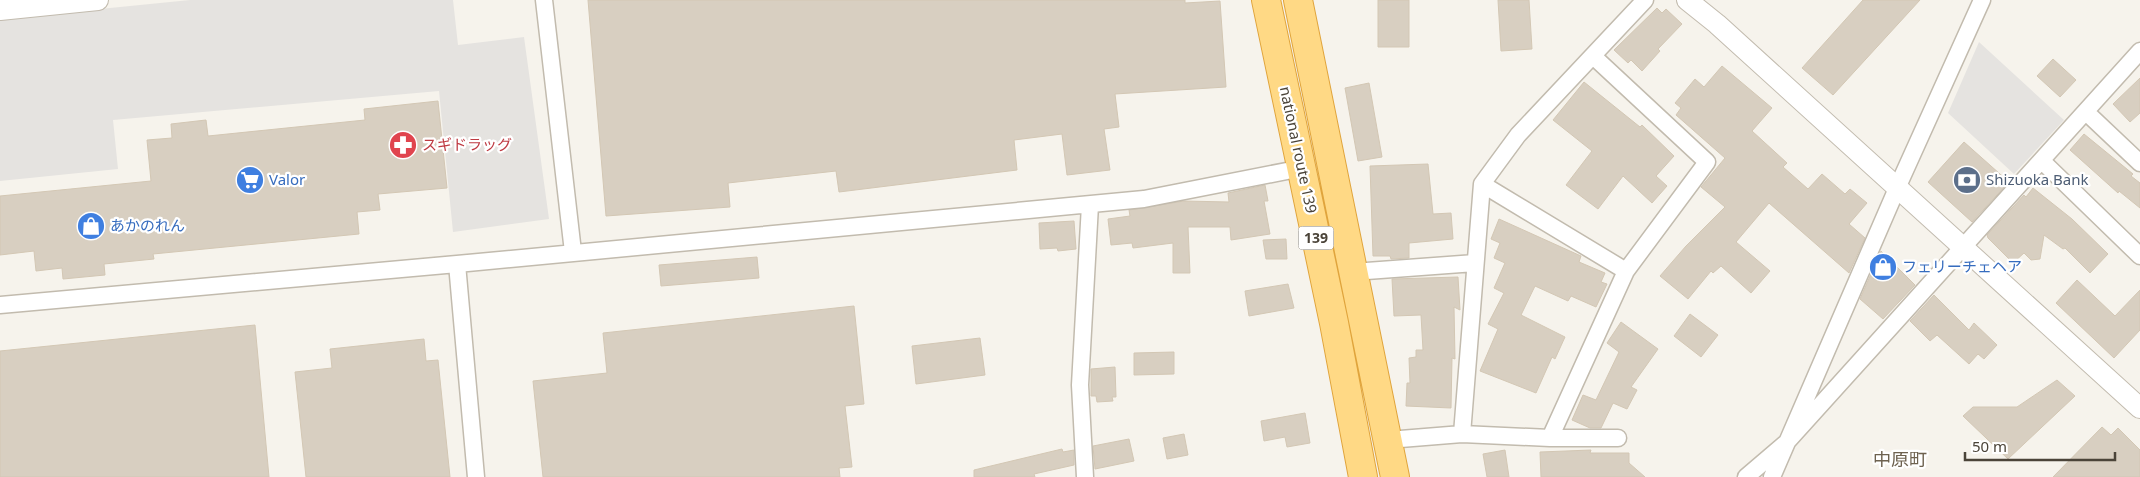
<svg xmlns="http://www.w3.org/2000/svg" width="2140" height="477" viewBox="0 0 2140 477" font-family="'Noto Sans','Noto Sans JP',sans-serif">
  <style>
    .parking { fill: #e5e3e0 }
    .building { fill: #d8cfc1; stroke: #d3c7b4 }
    .lines { fill: none; stroke-linecap: round; stroke-linejoin: round }
    .minor-casing { stroke: #c2bbae; stroke-width: 19 }
    .tertiary-casing { stroke: #c2bbae; stroke-width: 22 }
    .trunk-casing { stroke: #e0a43c; stroke-width: 30 }
    .minor { stroke: #fff; stroke-width: 16 }
    .tertiary { stroke: #fff; stroke-width: 20 }
    .trunk { stroke: #ffd985; stroke-width: 28 }
    .labels { text-anchor: middle; stroke-width: 4.5; stroke-linejoin: round; paint-order: stroke }
    .shield { fill: #fff; stroke: #817c74; stroke-width: 1 }
    .shield-label { font-size: 14px; font-weight: bold; fill: #4b4439 }
    .health-label { font-size: 15px; fill: #be3a42; stroke: #fff; text-anchor: start }
    .street-label { font-size: 15px; fill: #4b4439; stroke: #fff }
    .shop-label { font-size: 15px; fill: #366cbe; stroke: #fff; text-anchor: start }
    .service-label { font-size: 15px; fill: #4e5e75; stroke: #fff; text-anchor: start }
    .quarter-label { font-size: 18px; fill: #6e6250; stroke: #fff }
  </style>
  <rect width="100%" height="100%" fill="#f6f3ec"/>
  <!-- parking -->
  <path class="parking" d="M190,0H453L458,45L524,37L549,219L453,232L439,91L113,120L118,169L0,181V19Z
    M1979,42L2064,120L2014,174L1948,113Z"/>
  <!-- building -->
  <path class="building" d="M588,0H1185V3L1220,1L1226,87L1115,94L1119,127L1104,129L1110,170L1067,175L1062,134L1014,140L1017,170L839,192L836,171L728,183L730,207L606,216Z
    M1378,0H1409V47H1378Z
    M1498,0H1529L1532,49L1501,51Z
    M1863,0H1920L1833,95L1802,68Z
    M1657,8L1662,13L1666,9L1682,24L1658,49L1660,51L1642,71L1631,60L1628,63L1614,50Z
    M2053,59L2076,80L2060,97L2037,76Z
    M1722,66L1772,108L1752,131L1787,163L1783,167L1808,189L1822,174L1845,194L1850,189L1867,203L1849,224L1865,238L1849,273L1769,203L1736,242L1770,271L1751,293L1721,266L1713,273L1711,271L1688,299L1660,276L1686,246L1725,207L1701,187L1725,158L1676,115L1681,108L1675,103L1695,79L1704,87Z
    M2140,78V113L2130,122L2113,104Z
    M1584,82L1640,127L1642,125L1674,156L1656,176L1667,186L1652,203L1623,176L1598,209L1566,185L1592,151L1553,120Z
    M1369,83L1382,157L1358,161L1345,88Z
    M438,101L447,188L378,194L380,210L357,212L359,234L153,254L154,259L104,264L105,275L63,279L62,268L36,271L34,251L0,255V196L151,181L147,140L172,138L171,124L206,120L208,136L365,120L364,109Z
    M2084,134L2133,174L2131,176L2140,183V208L2119,191L2118,193L2070,150Z
    M1964,142L2009,182L1972,222L1928,182Z
    M1428,164L1433,214L1451,213L1453,239L1409,243V258L1391,259L1390,256H1373L1370,166Z
    M1265,185L1268,201H1264L1270,234L1231,240L1230,227H1188L1190,273H1173V243L1133,248L1132,243L1111,245L1108,219L1130,216L1129,210L1184,201L1229,202L1228,193Z
    M2033,188L2072,219L2108,254L2090,273L2065,248L2063,249L2044,235L2040,259L2031,260L2024,253L2013,263L1988,238L1987,235L2024,195L2026,197Z
    M1499,219L1581,256L1579,262L1605,273L1601,282L1607,284L1596,307L1571,296L1568,301L1535,286L1521,315L1565,337L1555,359L1552,357L1536,393L1480,371L1498,329L1488,324L1504,293L1494,288L1505,263L1494,258L1500,243L1491,239Z
    M1074,221L1076,249L1058,251L1057,248L1040,249L1039,223Z
    M1286,239L1287,259H1266L1263,240Z
    M1881,251L1915,285L1883,319L1860,299Z
    M757,257L759,278L661,286L659,265Z
    M1458,277L1460,310L1454,307L1455,359L1452,358L1451,408L1406,406L1407,383H1410L1409,358L1416,357V350H1423L1421,315L1394,316L1392,279Z
    M2077,280L2115,316L2140,290V330L2114,358L2056,303Z
    M1288,284L1294,308L1249,316L1245,291Z
    M1934,295L1969,330L1974,323L1997,345L1984,359L1978,354L1969,364L1937,335L1930,341L1910,321Z
    M854,306L864,404L845,406L852,467L839,468L840,477H543L533,381L607,373L603,333Z
    M1690,314L1718,335L1701,357L1674,336Z
    M1621,322L1658,349L1631,387L1637,390L1627,409L1613,403L1601,428H1590L1572,420L1583,395L1596,400L1619,352L1607,343Z
    M255,325L269,477H0V351Z
    M980,338L985,375L916,384L912,346Z
    M424,339L426,361L438,360L450,477H306L295,372L332,368L330,349Z
    M1174,352V374L1134,375V353Z
    M1115,367L1116,397H1112L1113,401L1097,402L1096,396H1091V369Z
    M2057,380L2075,396L2008,459L1963,416L1973,407H2017Z
    M1305,413L1310,443L1287,447L1285,437L1264,441L1261,421Z
    M2102,427L2111,435L2118,428L2140,450V477H2053Z
    M1184,434L1188,455L1167,459L1163,438Z
    M1129,439L1134,461L1095,469L1093,446Z
    M1062,449L1063,452L1074,450V465L1034,474L1035,477H974V470Z
    M1505,450L1509,477H1487L1483,454Z
    M1591,450L1590,453H1629V463L1645,477H1541L1540,452Z"/>
  <g class="lines">
    <defs>
      <path id="minor" d="M544,0L573,252
        M2086,112L2140,163
        M2042,161L2140,256
        M1482,184L1626,271
        M457,264L476,477
        M1353,272L1475,263
        M0,305L457,264L1144,199L1302,168
        M1462,434L1482,184L1518,135L1645,0
        M1550,438L1626,271L1707,162L1593,56
        M1388,440L1462,434L1550,438H1618
        M1085,477L1080,385L1090,205
        M1746,477L1787,442L2140,51
        M1772,477L1898,186L1982,0"/>
      <path id="tertiary" d="M1687,0L1717,24L2140,408
        M0,10L98,0"/>
      <path id="trunk" d="M1266,0L1334,323L1363,477
        M1298,0L1395,477"/>
    </defs>
    <!-- minor casing -->
    <use href="#minor" class="minor-casing"/>
    <!-- tertiary casing -->
    <use href="#tertiary" class="tertiary-casing"/>
    <!-- trunk casing -->
    <use href="#trunk" class="trunk-casing"/>
    <!-- minor -->
    <use href="#minor" class="minor"/>
    <!-- tertiary -->
    <use href="#tertiary" class="tertiary"/>
    <!-- trunk -->
    <use href="#trunk" class="trunk"/>
  </g>
  <!-- icons -->
  <defs>
    <symbol id="pharmacy-disc" viewBox="-11 -11 22 22"><circle r="9.5" fill="#e0444e" stroke="#fff"/><path d="M-2-6h4v4h4v4h-4v4h-4v-4h-4v-4h4Z" fill="#fff"/></symbol>
    <symbol id="supermarket-disc" viewBox="-11 -11 22 22"><circle r="9.5" fill="#3f7fe0" stroke="#fff"/><path d="M-6-5.5h2.5l.6 2H6L4.5 2H-2.5L-4.4-4H-6ZM-1.5 3.2a1.3 1.3 0 1 0 .1 0ZM3 3.2a1.3 1.3 0 1 0 .1 0Z" fill="#fff"/></symbol>
    <symbol id="bank-disc" viewBox="-11 -11 22 22"><circle r="9.5" fill="#5c6f8a" stroke="#fff"/><path d="M-6-4H6V4H-6ZM0-2.3a2.3 2.3 0 1 0 0 4.6a2.3 2.3 0 1 0 0-4.6Z" fill="#fff"/></symbol>
    <symbol id="shop-disc" viewBox="-11 -11 22 22"><circle r="9.5" fill="#3f7fe0" stroke="#fff"/><path d="M-5-2.5h2.3a2.7 3.5 0 0 1 5.4 0H5L5.5 6h-11ZM-1.5-2.5h3a1.5 2.3 0 0 0-3 0Z" fill="#fff"/></symbol>
  </defs>
  <g fill-rule="evenodd">
    <use href="#pharmacy-disc" x="387" y="129" width="32" height="32"/>
    <use href="#supermarket-disc" x="234" y="164" width="32" height="32"/>
    <use href="#bank-disc" x="1951" y="164" width="32" height="32"/>
    <use href="#shop-disc" x="75" y="210" width="32" height="32"/>
    <use href="#shop-disc" x="1867" y="251" width="32" height="32"/>
  </g>
  <g class="labels">
    <!-- shield labels -->
    <rect class="shield" x="1298.5" y="226.5" width="35" height="23" rx="4"/>
    <g class="shield-label">
      <text x="1316" y="243">139</text>
    </g>
    <!-- health labels -->
    <g class="health-label">
      <text x="422" y="150">スギドラッグ</text>
    </g>
    <!-- street labels -->
    <g class="street-label">
      <text transform="translate(1298 150) rotate(78)" y="5">national route 139</text>
    </g>
    <!-- shop labels -->
    <g class="shop-label">
      <text x="269" y="185">Valor</text>
      <text x="110" y="231">あかのれん</text>
      <text x="1902" y="272">フェリーチェヘア</text>
    </g>
    <!-- service labels -->
    <g class="service-label">
      <text x="1986" y="185">Shizuoka Bank</text>
    </g>
    <!-- quarter labels -->
    <g class="quarter-label">
      <text x="1900" y="466">中原町</text>
    </g>
  </g>
  <!-- scale -->
  <path d="M1965 452v8h150v-8" fill="none" stroke="#4b4439" stroke-width="2.5"/>
  <text x="1972" y="452" font-size="15" fill="#4b4439" stroke="#ffffff" stroke-width="4" paint-order="stroke">50 m</text>
</svg>
